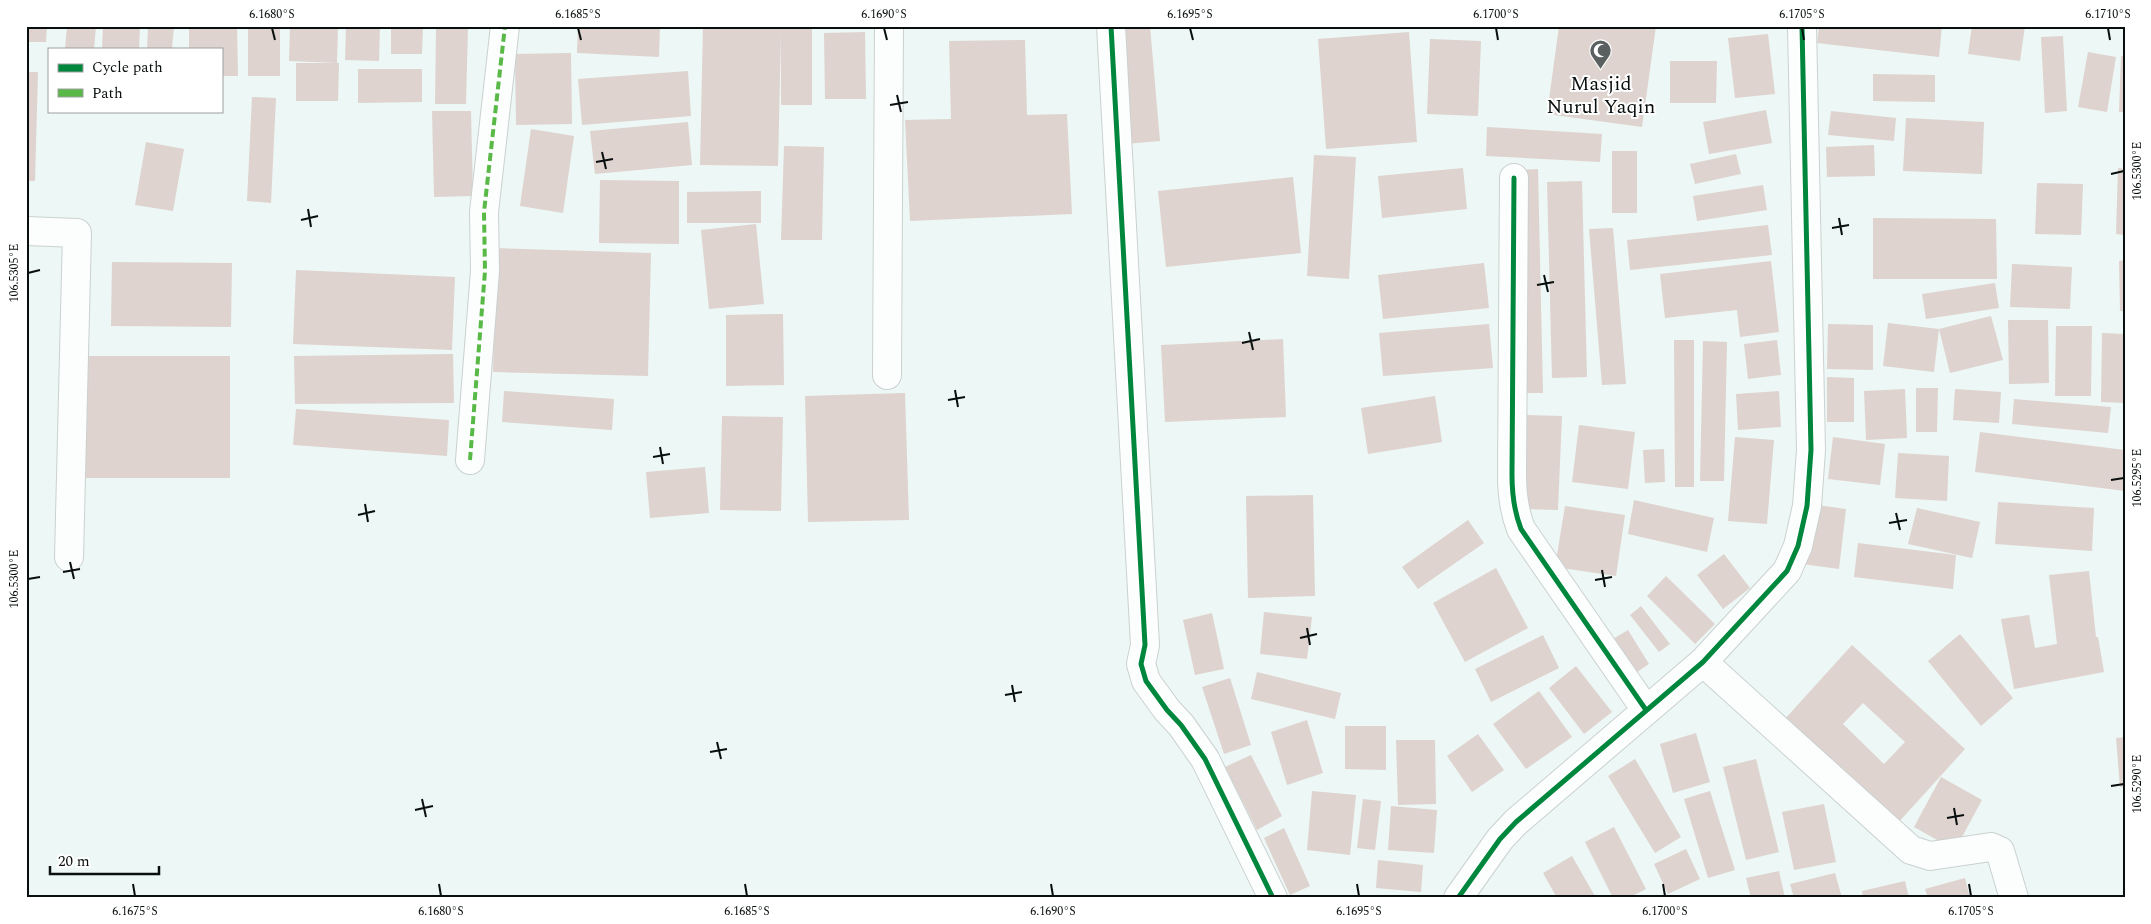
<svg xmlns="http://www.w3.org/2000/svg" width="2151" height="924" viewBox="0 0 2151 924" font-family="Spectral,serif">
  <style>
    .building { fill: #ded3cf; fill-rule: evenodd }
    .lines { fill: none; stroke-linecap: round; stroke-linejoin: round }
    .minor-casing { stroke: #cad1d0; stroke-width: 30 }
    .minor { stroke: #fcfefe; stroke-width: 28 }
    .quiet { stroke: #58b947; stroke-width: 4; stroke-dasharray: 8 4; stroke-linecap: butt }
    .cycleway-casing { stroke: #fff; stroke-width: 8 }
    .cycleway { stroke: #00873e; stroke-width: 5 }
    .ticks { fill: none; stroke: #090f0e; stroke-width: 2 }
    .labels { text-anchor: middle; stroke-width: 4; stroke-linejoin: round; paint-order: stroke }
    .poi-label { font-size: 20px; fill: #090f0e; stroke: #fff }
    .neatline { fill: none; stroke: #090f0e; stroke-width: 2 }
    .ticks-label { font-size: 12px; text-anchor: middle; fill: #090f0e }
  </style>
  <rect width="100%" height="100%" fill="#edf7f5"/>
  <!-- building -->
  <path class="building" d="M26,26H47L46,42H26Z
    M67,26H96L94,49H65Z
    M103,26H140L139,49H102Z
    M148,26H174L172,49H147Z
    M189,26H237L238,76H221V49H189Z
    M248,26H280V76H248Z
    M290,26H338L337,63L289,61Z
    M346,26H380L379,61L345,60Z
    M391,26H423L422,54H391Z
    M436,26H468L466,104H435Z
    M578,26H660L659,57L577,53Z
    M703,26H812V105H781V33L778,166L700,165Z
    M1116,26H1150L1160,141L1126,144Z
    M1559,26H1656L1642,127L1547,114Z
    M1674,26H1730V28L1674,29Z
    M1819,26H1942L1939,57L1817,43Z
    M1972,26H2025L2020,61L1968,54Z
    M865,32L866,99H825L824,33Z
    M1409,32L1417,142L1326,149L1318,39Z
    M1768,34L1775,94L1735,98L1728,38Z
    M2063,36L2067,111L2045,113L2041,37Z
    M1430,39L1481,41L1478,116L1427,114Z
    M1025,40L1027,115L1067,114L1072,214L910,221L905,120L951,119L949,41Z
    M2088,52L2116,57L2107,112L2078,107Z
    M571,53L572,124L516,125L515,54Z
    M2121,56H2125V112H2119Z
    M1670,61H1717L1716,103H1670Z
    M296,63H339L338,101H296Z
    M358,69H422V102L358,103Z
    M688,71L691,116L582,125L578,79Z
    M26,72H38L35,181H26Z
    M1873,74L1935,75V102L1873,101Z
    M252,97L276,98L271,203L247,201Z
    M1766,110L1772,143L1709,154L1703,122Z
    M432,111H471L473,196L434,197Z
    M1831,111L1896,118L1894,141L1828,135Z
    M1906,118L1984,122L1982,174L1903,171Z
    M688,122L692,165L595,174L590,131Z
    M1487,127L1602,134L1600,162L1486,156Z
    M531,129L574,136L563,213L520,206Z
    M146,142L184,149L173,211L135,205Z
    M1874,145L1875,176L1827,177L1826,147Z
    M784,146L824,147L822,240H781Z
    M1612,151H1637V213H1612Z
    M1736,154L1741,174L1695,184L1690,164Z
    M1314,155L1356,157L1349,279L1307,276Z
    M1463,168L1467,209L1382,218L1378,176Z
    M2118,168L2125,169V235L2116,234Z
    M1538,169L1543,393H1523L1519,170Z
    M1293,177L1301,253L1166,267L1158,191Z
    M600,180L679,181V244L599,243Z
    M1582,181L1587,377L1552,378L1547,182Z
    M2037,183L2083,184L2081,235L2035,234Z
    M1763,185L1767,210L1697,221L1693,196Z
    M761,191V223H687V192Z
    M1873,218L1996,219L1997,279H1873Z
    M756,224L764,304L709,309L701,230Z
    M1768,225L1772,255L1630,270L1627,240Z
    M1613,228L1626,384L1602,385L1589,229Z
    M496,248L651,253L648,376L493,372Z
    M2125,260V311H2120L2119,261Z
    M1771,261L1779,332L1740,337L1737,310L1665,318L1660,274Z
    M112,262L232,263L231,327L111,326Z
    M1484,263L1489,308L1383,319L1378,275Z
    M2012,264L2072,267L2070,309L2010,307Z
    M296,270L455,277L452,350L293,344Z
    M1995,283L1999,308L1926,319L1922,294Z
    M783,314L784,385L726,386V315Z
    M1991,316L2003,360L1950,373L1939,329Z
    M2008,320H2048L2049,383L2009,384Z
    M1888,323L1939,329L1934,372L1883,366Z
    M1489,324L1493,368L1383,376L1379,333Z
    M1828,324L1873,325V370L1827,369Z
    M2056,326H2092L2091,396H2055Z
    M2102,333L2125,334V403L2101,402Z
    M1283,339L1286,417L1165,422L1161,345Z
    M1674,340H1694V487H1675Z
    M1777,340L1781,375L1748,379L1744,344Z
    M1703,341L1727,342L1724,481H1700Z
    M453,354L454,403L295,404L294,356Z
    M80,356H230V478H80Z
    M1827,377L1854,378V422H1827Z
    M1916,388H1938L1937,432H1916Z
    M1905,389L1907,438L1866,440L1864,391Z
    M1955,389L2001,392L1999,423L1953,420Z
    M504,391L614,399L612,430L502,422Z
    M1779,391L1781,427L1738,430L1736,394Z
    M905,393L909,520L808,522L805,396Z
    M1435,396L1442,442L1368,454L1361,408Z
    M2014,399L2111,407L2108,433L2012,424Z
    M296,409L449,420L447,456L293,445Z
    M1527,415L1562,416L1558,510L1524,509Z
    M722,416L783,417L781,511L720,510Z
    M1579,425L1635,432L1628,489L1572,482Z
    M1980,432L2125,450V491L1975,472Z
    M1735,437L1774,440L1767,524L1728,521Z
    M1833,437L1885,444L1880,485L1828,479Z
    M1664,449L1665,482L1645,483L1643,450Z
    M1898,453L1949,456L1947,501L1895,498Z
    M705,467L709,513L650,518L646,472Z
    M1313,495L1315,596L1248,598L1246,496Z
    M1634,500L1714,518L1707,552L1628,534Z
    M1998,502L2094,508L2092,551L1995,544Z
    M1810,504L1846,509L1839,569L1802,564Z
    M1565,506L1625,515L1616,576L1555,567Z
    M1917,508L1980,522L1972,558L1908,544Z
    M1468,520L1484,543L1418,589L1402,567Z
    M1858,543L1956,555L1953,589L1854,577Z
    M1724,554L1750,588L1723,609L1697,575Z
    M1496,568L1528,628L1465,662L1433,603Z
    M2089,571L2096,637H2098L2104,672L2014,689L2001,619L2029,615L2035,648L2057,644L2049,575Z
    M1666,576L1715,624L1695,644L1647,596Z
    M1641,606L1670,644L1659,652L1630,615Z
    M1264,612L1312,617L1307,659L1260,654Z
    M1212,613L1224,669L1195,675L1183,620Z
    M1628,630L1649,664L1630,677L1608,642Z
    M1960,634L2013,698L1981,726L1928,661Z
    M1543,635L1559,668L1491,702L1475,669Z
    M1852,645L1965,749L1897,824L1784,720ZM1863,703L1905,742L1884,764L1843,724Z
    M1576,666L1612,712L1584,734L1549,688Z
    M1257,672L1341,693L1335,719L1251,699Z
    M1230,678L1251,745L1224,754L1202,687Z
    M1539,691L1572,737L1526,769L1493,724Z
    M1307,720L1323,773L1287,785L1271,732Z
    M1345,726H1386V770L1345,769Z
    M1696,733L1710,782L1673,793L1660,744Z
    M1478,734L1504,770L1472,792L1447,756Z
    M2125,737V787H2120L2116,738Z
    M1396,740H1435L1436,804L1398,805Z
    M1251,755L1282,816L1257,830L1225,767Z
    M1635,759L1681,837L1655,853L1608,776Z
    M1756,759L1779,852L1746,860L1723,767Z
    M1941,777L1982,800L1955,850L1914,827Z
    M1312,791L1356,795L1350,855L1307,850Z
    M1710,791L1735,870L1708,878L1684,799Z
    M1363,799L1381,801L1375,850L1357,848Z
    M1824,804L1836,862L1794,870L1782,812Z
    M1391,806L1437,810L1434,853L1388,850Z
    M1614,827L1646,889L1628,898H1613L1585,842Z
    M1284,828L1310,886L1290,895L1264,838Z
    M1686,849L1700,879L1668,894L1654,864Z
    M1572,856L1596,898H1557L1543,873Z
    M1378,860L1423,865L1421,892L1376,888Z
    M1779,871L1785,898H1751L1746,878Z
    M1835,873L1842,898H1794L1790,884Z
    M1965,878L1970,898H1928L1925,889Z
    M1905,881L1909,898H1863L1862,891Z"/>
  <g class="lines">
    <defs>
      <path id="minor" d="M1111,26L1145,645L1141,664L1146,681L1167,710L1181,725L1205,759L1273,898
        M1514,178L1512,475C1512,494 1514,511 1521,529L1646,710
        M26,231L77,233L69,557
        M887,375L889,26
        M470,460L485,271L484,212L505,26
        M1703,662L1911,850L1930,856L1991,847L2000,851L2014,898
        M1458,898L1500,839L1516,822L1703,662L1787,571L1798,546L1807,506L1811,450L1802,26"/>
    </defs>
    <!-- minor casing -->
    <use href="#minor" class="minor-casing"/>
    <!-- minor -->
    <use href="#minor" class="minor"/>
    <!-- quiet -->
    <path class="quiet" d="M470,460L485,271L484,212L505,26"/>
    <defs>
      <path id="cycleway" d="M1111,26L1145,645L1141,664L1146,681L1167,710L1181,725L1205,759L1273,898
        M1514,178L1512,475C1512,494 1514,511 1521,529L1646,710
        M1458,898L1500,839L1516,822L1703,662L1787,571L1798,546L1807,506L1811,450L1802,26"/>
    </defs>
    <!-- cycleway casing -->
    <use href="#cycleway" class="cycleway-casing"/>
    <!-- cycleway -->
    <use href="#cycleway" class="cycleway"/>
  </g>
  <!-- ticks -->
  <path class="ticks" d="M272,28L275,40M578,28L581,40M884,28L887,40M1190,28L1193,40M1496,28L1498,40M1802,28L1804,40M2108,28L2110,40M897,95L901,112M890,105L908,102M602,152L606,169M596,162L613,159M2111,174L2124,171M308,209L311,227M1839,218L1842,235M301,220L318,216M1832,228L1849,225M28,273L40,270M1544,275L1548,292M1537,285L1554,282M1249,332L1253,350M1242,343L1260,339M955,390L958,407M948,400L965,397M660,447L663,464M653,457L670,454M2111,480L2124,478M365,504L368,522M1896,513L1900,530M358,515L375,511M1889,523L1907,520M70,562L74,579M1602,570L1605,587M63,572L80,569M28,579L40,577M1595,580L1612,577M1307,628L1310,645M1300,638L1317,634M1012,685L1015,702M1005,695L1022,692M717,742L721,759M710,752L727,749M2111,786L2124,784M422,799L426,817M1954,808L1957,825M415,810L433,806M1947,818L1964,815M133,884L135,896M439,884L441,896M745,884L747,896M1051,884L1053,896M1357,884L1359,896M1663,884L1665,896M1969,884L1971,896"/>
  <!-- icons -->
  <defs>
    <symbol id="mosque-pin" viewBox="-11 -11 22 30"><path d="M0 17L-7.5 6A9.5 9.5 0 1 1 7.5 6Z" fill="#59605f" stroke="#fff"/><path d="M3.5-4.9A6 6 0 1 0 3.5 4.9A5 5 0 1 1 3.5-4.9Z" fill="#fff"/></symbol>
  </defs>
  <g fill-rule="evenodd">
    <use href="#mosque-pin" x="1588" y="38" width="25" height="34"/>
  </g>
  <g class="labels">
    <!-- poi labels -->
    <g class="poi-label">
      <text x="1601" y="90">Masjid<tspan x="1601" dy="23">Nurul Yaqin</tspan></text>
    </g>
  </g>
  <!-- border -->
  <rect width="2151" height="924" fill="none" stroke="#ffffff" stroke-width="55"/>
  <!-- legend -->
  <rect x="48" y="48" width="175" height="65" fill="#ffffff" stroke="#9d9f9f"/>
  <rect x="58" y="64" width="25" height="8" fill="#00873e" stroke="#9d9f9f"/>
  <text x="92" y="72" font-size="15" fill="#090f0e">Cycle path</text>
  <rect x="58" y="89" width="25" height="8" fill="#58b947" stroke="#9d9f9f"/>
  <text x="92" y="98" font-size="15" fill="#090f0e">Path</text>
  <!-- scale -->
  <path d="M50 866v8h109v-8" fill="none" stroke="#090f0e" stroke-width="2.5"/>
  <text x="58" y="866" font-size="15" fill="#090f0e" stroke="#ffffff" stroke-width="4" paint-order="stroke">20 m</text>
  <rect x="28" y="28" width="2096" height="868" class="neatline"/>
  <g class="ticks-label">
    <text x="272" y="18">6.1680°S</text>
    <text x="578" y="18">6.1685°S</text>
    <text x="884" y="18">6.1690°S</text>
    <text x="1190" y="18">6.1695°S</text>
    <text x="1496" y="18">6.1700°S</text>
    <text x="1802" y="18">6.1705°S</text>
    <text x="2108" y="18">6.1710°S</text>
    <text transform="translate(2137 171) rotate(-90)" y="4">106.5300°E</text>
    <text transform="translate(14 273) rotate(-90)" y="4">106.5305°E</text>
    <text transform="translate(2137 478) rotate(-90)" y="4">106.5295°E</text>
    <text transform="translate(14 579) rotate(-90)" y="4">106.5300°E</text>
    <text transform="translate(2137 784) rotate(-90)" y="4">106.5290°E</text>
    <text x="135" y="915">6.1675°S</text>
    <text x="441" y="915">6.1680°S</text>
    <text x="747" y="915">6.1685°S</text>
    <text x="1053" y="915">6.1690°S</text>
    <text x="1359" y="915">6.1695°S</text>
    <text x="1665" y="915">6.1700°S</text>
    <text x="1971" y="915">6.1705°S</text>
  </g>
</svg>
